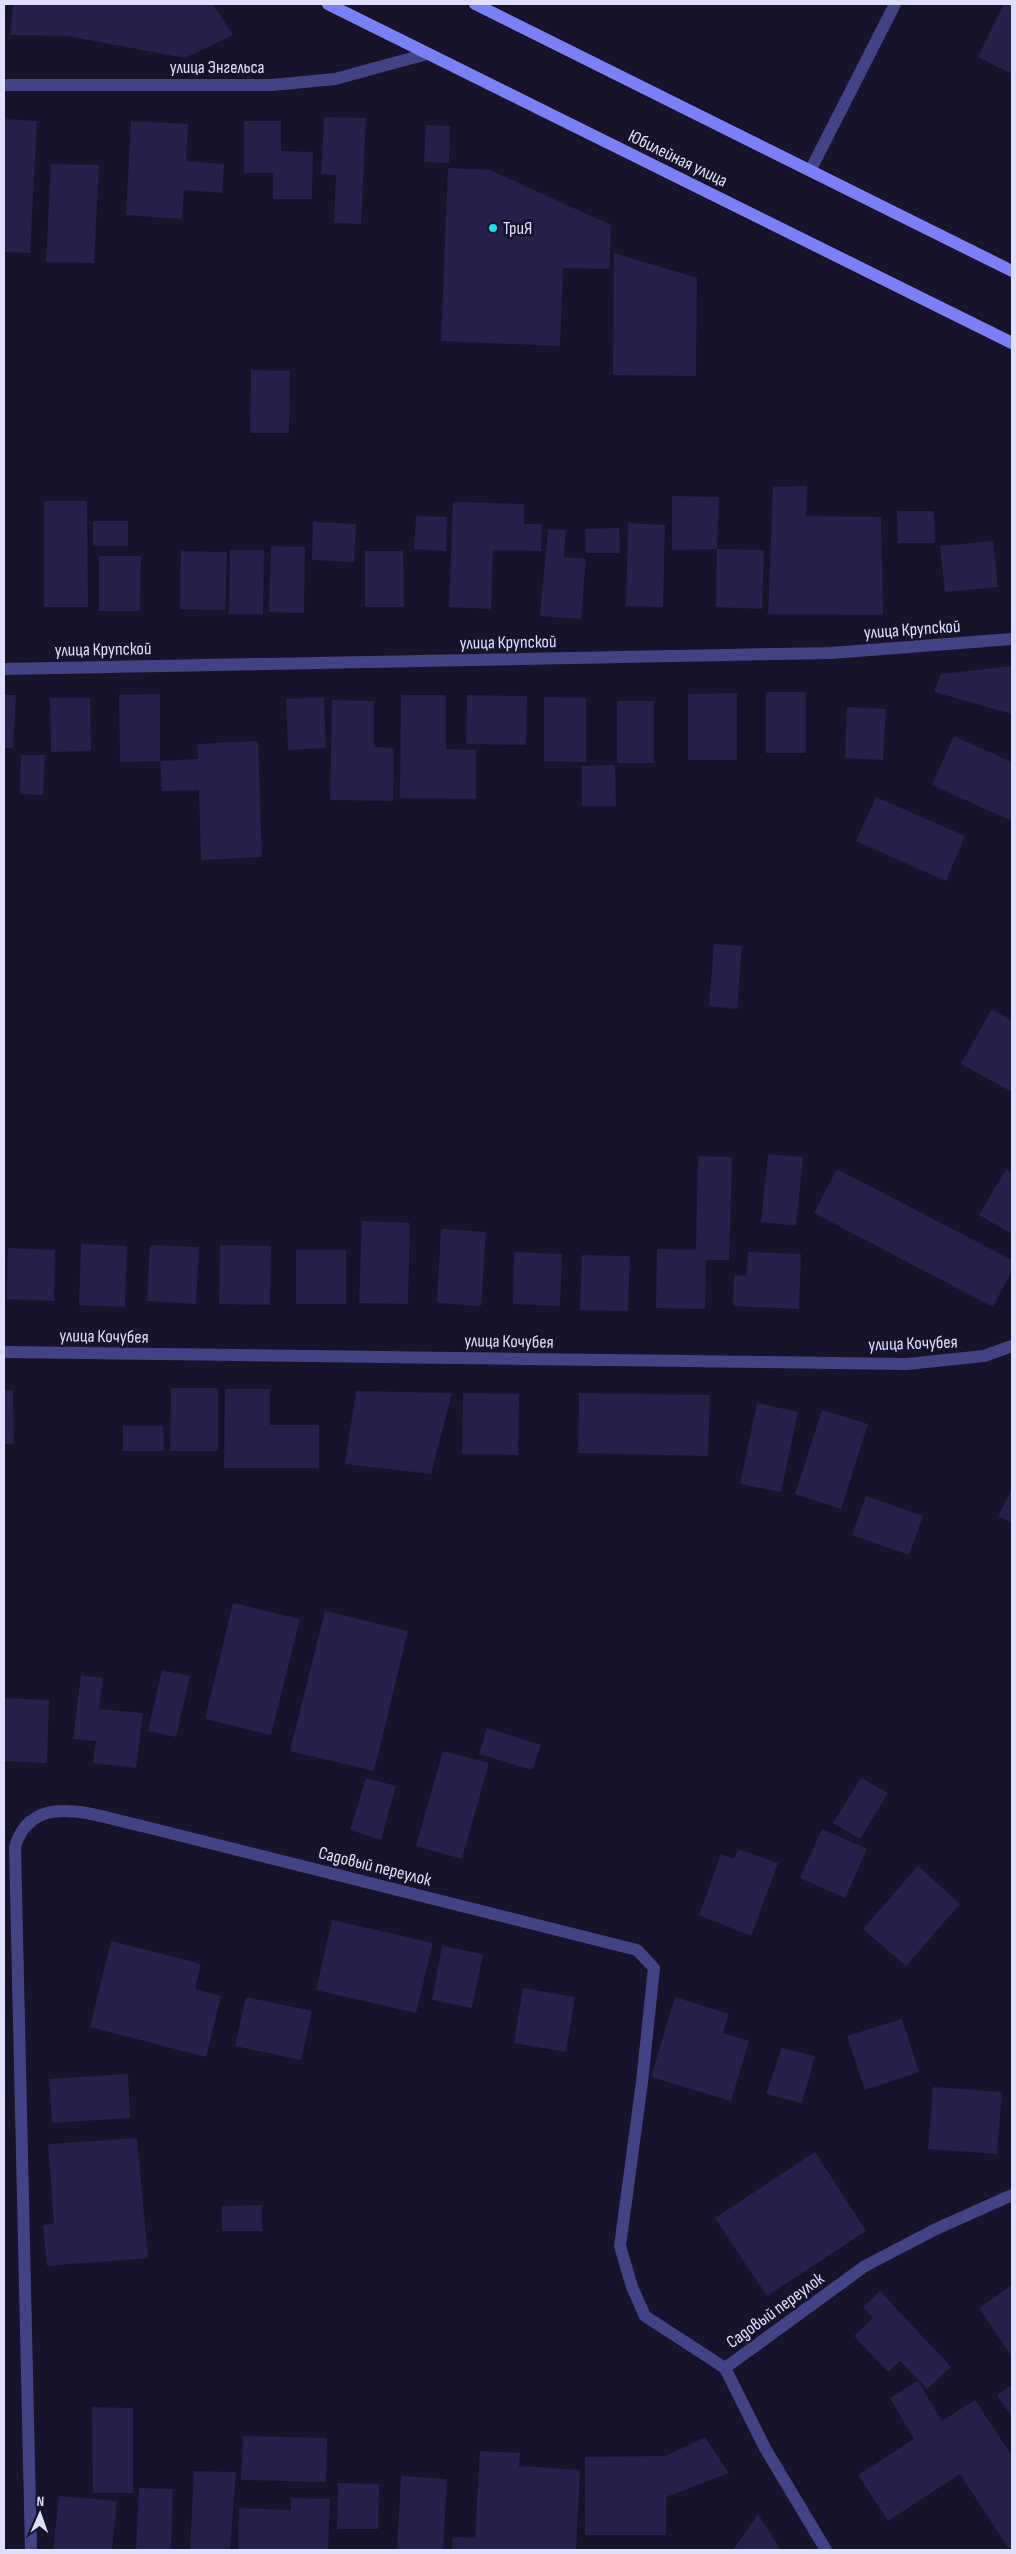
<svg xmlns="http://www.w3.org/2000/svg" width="1016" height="2554" viewBox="0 0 1016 2554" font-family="'Sofia Sans Condensed',sans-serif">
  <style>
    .building { fill: #27204a }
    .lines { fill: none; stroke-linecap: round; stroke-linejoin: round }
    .lane { stroke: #424385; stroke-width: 12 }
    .street { stroke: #424385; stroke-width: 12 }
    .secondary { stroke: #7c80f6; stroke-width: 12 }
    .poi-dot { fill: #18e5ef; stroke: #16132a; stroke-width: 2 }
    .labels { text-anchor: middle; stroke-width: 5; stroke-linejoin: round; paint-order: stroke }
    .street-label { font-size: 18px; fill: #e0defd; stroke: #16132a }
    .poi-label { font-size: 18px; fill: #e0defd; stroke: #16132a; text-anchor: start }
  </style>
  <rect width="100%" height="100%" fill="#16132a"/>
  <!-- building -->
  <path class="building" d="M13,4H213L233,35L185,58L67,36L10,35Z
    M1004,4H1012V74L978,57Z
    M324,117L366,118L361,224L334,223L336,175L321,174Z
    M4,119L37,121L30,253L4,252Z
    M131,121L188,124L186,161L224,164L222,193L184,190L182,219L126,215Z
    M244,121H281V151L313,152L312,199H273V173H244Z
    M426,125L450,126L449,163L424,162Z
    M51,164L99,165L94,263L46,262Z
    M448,168L490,170L611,225L609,269L563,268L560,346L441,341Z
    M614,253L697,278L696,376L613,375Z
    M251,370L290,371L289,433H250Z
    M807,486L806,516L881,517L883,615L768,614L773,487Z
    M672,496L719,497L717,549L672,550Z
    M44,501H87L88,607H44Z
    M453,502L524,504V524H542L541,551L493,550L491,609L449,607Z
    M897,511H934L935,543H898Z
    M416,516L447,517L446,551L414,549Z
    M93,521H128V546H93Z
    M313,522L356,524L354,562L312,560Z
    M628,523L665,525L663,607L626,606Z
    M619,528L620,553H586L585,529Z
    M548,529L566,530L564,557L586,559L581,619L540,616Z
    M993,541L998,587L945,592L940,546Z
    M271,546L305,547L304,613L269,612Z
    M717,549L764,550L762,609L716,607Z
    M230,550H264L263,614H229Z
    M181,551L227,552L225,610L180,609Z
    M365,551H403L404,607H365Z
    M99,556H141L140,611H99Z
    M1012,666V714L934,692L941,674Z
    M766,692H806V753H766Z
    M737,693V760H688V694Z
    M160,694V761L120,762L119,695Z
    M4,695H16L13,748H4Z
    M401,695H446V749L476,750V799L400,798Z
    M467,695L527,696L526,745L466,744Z
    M324,697L326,748L288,750L286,699Z
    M544,697L586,698V762L544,761Z
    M50,698H90L91,751L51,752Z
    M332,700L374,701V747L394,748L393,801L330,800Z
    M617,701H654V763H617Z
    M847,707L886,709L883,760L845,758Z
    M954,736L1012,762V821L932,785Z
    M258,741L262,857L201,860L199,790L162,791L160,761L198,759L197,744Z
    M21,755H45L43,795L20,794Z
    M615,765L616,806H582V766Z
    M876,797L965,836L946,881L856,841Z
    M714,944L742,946L737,1009L709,1006Z
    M992,1009L1012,1021V1092L961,1064Z
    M768,1154L803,1157L796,1226L761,1222Z
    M698,1156L732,1157L729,1260H706L705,1309L656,1308L657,1249L696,1250Z
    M837,1169L1012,1260V1270L993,1307L814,1213Z
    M1006,1169L1012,1173V1234L979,1215Z
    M362,1221L410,1223L408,1304L359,1303Z
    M441,1229L486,1232L481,1306L437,1303Z
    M81,1244L127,1246L125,1307L79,1305Z
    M150,1245L199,1247L196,1304L147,1301Z
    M220,1245L271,1246L270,1305L219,1304Z
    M8,1248L55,1250L54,1301L7,1299Z
    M296,1250H346V1304H296Z
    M514,1252L562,1254L560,1306L513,1304Z
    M748,1252L801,1254L799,1309L733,1306L734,1275L746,1276Z
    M582,1255L630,1256L628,1311L580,1310Z
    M171,1388H218V1451H170Z
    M225,1389H270V1425H319V1468H224Z
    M4,1390H13L14,1444H4Z
    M356,1391L452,1393L431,1474L345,1464Z
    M463,1393L519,1394L518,1455L462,1454Z
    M579,1393L710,1395L708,1456L578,1453Z
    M757,1403L798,1412L781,1492L740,1484Z
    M822,1410L868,1424L841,1509L795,1494Z
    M123,1426H163L164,1451H123Z
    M1012,1489V1523L998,1516Z
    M866,1496L923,1516L909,1555L852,1535Z
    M233,1603L300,1619L271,1735L205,1719Z
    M325,1611L408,1631L374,1771L290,1751Z
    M162,1670L190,1676L176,1737L148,1731Z
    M81,1675L103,1678L99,1709L143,1713L136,1768L93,1763L96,1741L73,1739Z
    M4,1698L49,1700L47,1763L4,1761Z
    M487,1728L541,1745L532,1770L479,1754Z
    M443,1751L489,1763L462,1859L416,1846Z
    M366,1778L396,1786L381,1840L350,1830Z
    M861,1778L888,1793L860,1839L833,1823Z
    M822,1829L867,1849L845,1898L800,1878Z
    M738,1849L778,1863L751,1936L699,1915L721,1854L734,1859Z
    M918,1866L960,1904L906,1966L863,1929Z
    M332,1920L433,1943L416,2013L316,1990Z
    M111,1941L201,1964L195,1989L221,1996L206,2057L90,2027Z
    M442,1946L483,1954L472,2008L432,2000Z
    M523,1988L575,1997L566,2052L514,2043Z
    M246,1997L312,2011L301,2060L235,2046Z
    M675,1997L729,2014L723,2033L749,2041L731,2101L651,2077Z
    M902,2019L919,2072L865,2090L847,2036Z
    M782,2048L815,2056L802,2103L766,2094Z
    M128,2074L130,2118L52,2123L49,2079Z
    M933,2087L1002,2092L997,2154L928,2149Z
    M137,2138L148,2258L47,2266L43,2225L54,2224L48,2144Z
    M815,2152L866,2231L767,2296L715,2218Z
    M262,2205V2231H222V2206Z
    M1012,2285V2357L979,2308Z
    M880,2291L951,2367L927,2389L900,2361L888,2372L854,2336L873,2318L863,2307Z
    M918,2381L942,2421L975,2400L1012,2456V2547L1009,2549L960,2474L888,2521L858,2475L914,2439L890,2398Z
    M1012,2385V2417L997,2395Z
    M92,2407L133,2408V2493H93Z
    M243,2436L327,2438L326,2482L241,2480Z
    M705,2437L729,2473L666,2497V2535H585V2457L666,2456Z
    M480,2451L520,2453L519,2466L580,2470L576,2550H452L453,2537L475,2538Z
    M194,2471L236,2472L230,2550H190Z
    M401,2476L447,2479L443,2550H397Z
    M338,2483L379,2484L378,2529H337Z
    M139,2488L173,2489L171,2550H136Z
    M59,2496L117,2501L112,2550H53Z
    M291,2498L330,2499L328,2550H238L239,2508L291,2510Z
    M758,2514L781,2550H733Z"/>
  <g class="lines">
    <!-- lane -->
    <path class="lane" d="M811,169L895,4"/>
    <!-- street -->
    <path class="street" d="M4,85H272L335,79L427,54
      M4,669L831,653L1012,639
      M4,1352L907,1364L984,1356L1012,1346
      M725,2368L865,2266L936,2229L1012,2195
      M725,2368L765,2448L826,2550
      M31,2550L15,1847C32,1788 98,1817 142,1826L637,1950L654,1968L642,2082L620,2246L632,2287L645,2316L725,2368"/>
    <!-- secondary -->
    <path class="secondary" d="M328,4L1012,343
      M475,4L1012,271"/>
  </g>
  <!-- markers -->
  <circle class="poi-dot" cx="493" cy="228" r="5"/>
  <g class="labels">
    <!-- street labels -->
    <g class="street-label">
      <text x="217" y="73">улица Энгельса</text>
      <text transform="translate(678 158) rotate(26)" y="6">Юбилейная улица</text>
      <text transform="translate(912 629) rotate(-4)" y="6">улица Крупской</text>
      <text transform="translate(508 642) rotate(-1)" y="6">улица Крупской</text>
      <text transform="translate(103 649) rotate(-1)" y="6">улица Крупской</text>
      <text transform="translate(104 1336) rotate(1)" y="6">улица Кочубея</text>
      <text transform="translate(509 1341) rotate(1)" y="6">улица Кочубея</text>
      <text transform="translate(913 1343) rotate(-2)" y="6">улица Кочубея</text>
      <text transform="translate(375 1866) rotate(14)" y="6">Садовый переулок</text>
      <text transform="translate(775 2310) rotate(-36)" y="6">Садовый переулок</text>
    </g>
    <!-- poi labels -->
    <g class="poi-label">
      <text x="503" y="234">ТриЯ</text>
    </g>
  </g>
  <!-- border -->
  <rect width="1016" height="2554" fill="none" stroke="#e0defd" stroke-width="10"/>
  <!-- north arrow -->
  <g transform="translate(40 2514) rotate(2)" stroke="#16132a" stroke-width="4" paint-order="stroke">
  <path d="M0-4L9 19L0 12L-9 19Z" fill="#e0defd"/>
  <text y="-8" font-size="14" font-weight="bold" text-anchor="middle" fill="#e0defd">N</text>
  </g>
</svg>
